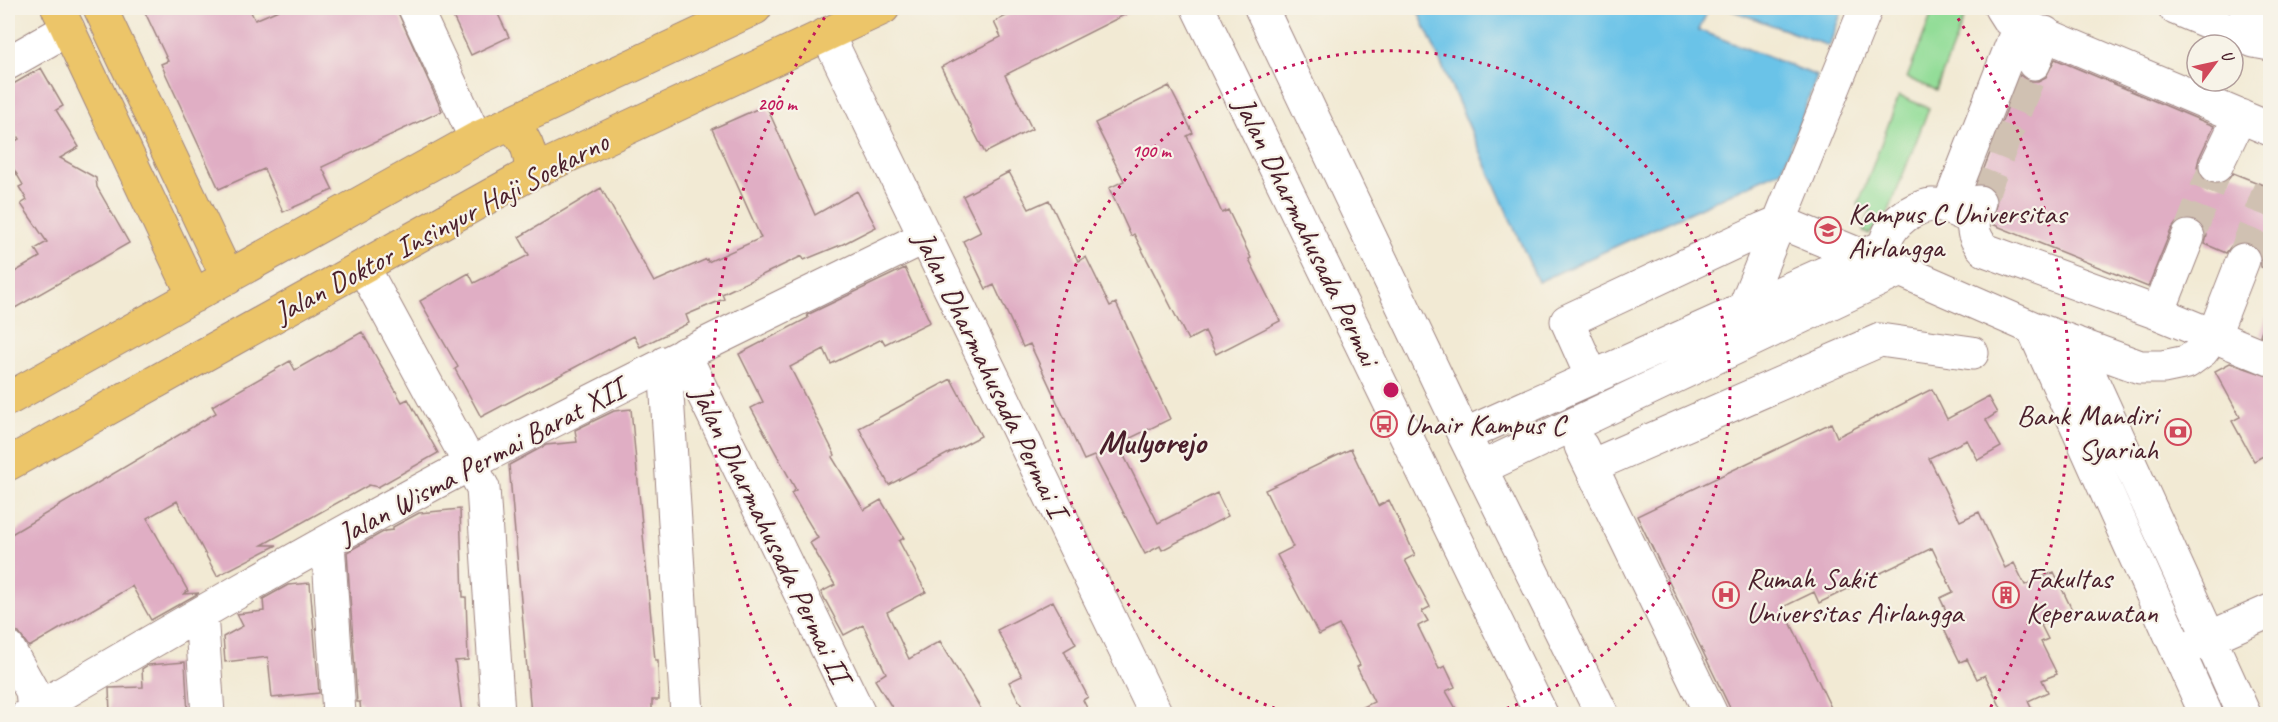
<svg xmlns="http://www.w3.org/2000/svg" width="2278" height="722" viewBox="0 0 2278 722" font-family="Caveat,sans-serif">
  <style>
    .green { fill: #93dd98; stroke: #6e7e62; stroke-width: 1.5 }
    .water { fill: #6ac3e8; stroke: #5a718a; stroke-width: 1.5 }
    .building { fill: #e0aec4 }
    .lines { fill: none; stroke-linecap: round; stroke-linejoin: round }
    .minor-tunnel { stroke: #d0c1b2; stroke-width: 33; stroke-dasharray: 33 16; stroke-linecap: butt }
    .minor-casing { stroke: #9e8480; stroke-width: 35 }
    .major-casing { stroke: #9e8480; stroke-width: 35 }
    .minor { stroke: #fff; stroke-width: 33 }
    .major { stroke: #ecc569; stroke-width: 33 }
    .ring { fill: none; stroke: #c2185b; stroke-width: 3; stroke-dasharray: 3 6 }
    .labels { text-anchor: middle; stroke-width: 4.5; stroke-linejoin: round; paint-order: stroke }
    .poi-label { font-size: 30px; fill: #4a1f2b; stroke: #f7f3e8; text-anchor: start }
    .street-label { font-size: 30px; fill: #4a1f2b; stroke: #f7f3e8 }
    .quarter-label { font-size: 33px; font-weight: bold; fill: #4a1f2b; stroke: #f7f3e8 }
    .centre { fill: #c2185b; stroke: #f7f3e8; stroke-width: 3 }
    .ring-label { font-size: 18px; text-anchor: middle; font-weight: bold; fill: #c2185b; stroke: #f7f3e8; stroke-width: 4.5; stroke-linejoin: round; paint-order: stroke }
  </style>
  <rect width="100%" height="100%" fill="#f7f3e8"/>
  <filter id="ink" filterUnits="userSpaceOnUse"><feTurbulence type="fractalNoise" baseFrequency=".0167" numOctaves="2"/><feDisplacementMap in="SourceGraphic" scale="12" xChannelSelector="R" yChannelSelector="G"/><feConvolveMatrix kernelMatrix="1 2 1 2 8 2 1 2 1" color-interpolation-filters="sRGB"/></filter>
  <filter id="wash" filterUnits="userSpaceOnUse"><feTurbulence type="fractalNoise" baseFrequency=".008" numOctaves="4" result="noise"/><feDisplacementMap in="SourceGraphic" scale="24" xChannelSelector="R" yChannelSelector="G"/><feGaussianBlur stdDeviation="1.35" result="paint"/><feColorMatrix in="noise" values="0 0 0 0 0 0 0 0 0 0 0 0 0 0 0 0 0 1.4 0 .05"/><feComposite in="paint" operator="in"/></filter>
  <g filter="url(#wash)">
    <rect width="100%" height="100%" fill="#f2ead4"/>
    <!-- green -->
    <path class="green" d="M1934,8H1968L1936,90L1907,78Z
      M1899,96L1929,108L1887,216L1869,234L1863,231L1871,210L1858,205Z"/>
    <!-- water -->
    <path class="water" d="M1709,8L1699,30L1817,76L1782,170L1538,282L1417,9Z
      M1725,8H1843L1829,46Z"/>
    <g id="blocks">
      <!-- building -->
      <path class="building" d="M143,8H249L255,20L283,8H396L442,111L322,167L333,190L283,212L264,169L219,189L161,64L168,61Z
        M449,8H495L509,37L471,55Z
        M1022,8H1138L1005,75L1032,129L985,153L941,67L1001,37L994,22Z
        M2055,59L2214,126L2199,158L2197,167L2200,176L2208,183L2218,185L2227,181L2233,173L2271,188V271L2261,267V257L2258,249L2250,243L2240,242L2231,246L2226,253L2205,244L2207,235L2203,226L2194,219H2185L2176,223L2171,230L2148,287L1992,224L1997,199L1993,190L1978,184L2020,75L2028,81H2038L2046,77Z
        M41,68L63,106L56,110L79,147L60,158L96,178L97,187L129,243L8,312V276L40,257L35,249L47,242L21,204L27,200L19,187L23,185L8,159V145L19,139L8,120V87Z
        M1169,86L1193,133L1187,136L1222,213L1228,210L1251,258L1249,259L1280,321L1216,354L1205,331L1188,340L1134,234L1131,236L1109,188L1124,181L1095,123Z
        M766,105L815,215L857,191L876,227L843,244L804,260L802,256L722,294L724,299L686,315L689,323L640,347L634,336L481,417L455,369L458,367L420,301L469,273L474,283L529,255L519,237L601,188L654,282L707,259L708,262L761,238L712,129Z
        M1009,172L1029,209L1049,200L1078,261L1086,257L1110,306L1116,303L1170,419L1118,444L1158,523L1217,493L1228,516L1162,550L1160,546L1145,554L1094,456L1084,460L1030,344L1023,347L994,285L986,289L963,241L981,232L963,196Z
        M905,268L930,322L885,344L882,339L831,364L824,349L790,367L835,455L832,457L864,510L881,500L904,538L899,541L926,592L887,612L909,659L940,641L984,714H896L875,680L886,673L863,625L844,635L821,592L835,585L810,543L818,538L791,493L796,490L751,408L763,402L739,354L808,318L807,315Z
        M2269,311L2271,312V339L2260,335Z
        M362,332L402,402L408,399L438,453L378,487L369,485L262,545H277L217,576L177,501L147,518L188,591L183,594L199,593L151,620L132,586L29,647L18,632L8,629V536L216,413L212,406L290,361L295,370Z
        M2230,363L2271,377V452L2254,461L2232,421L2240,417L2215,371Z
        M951,379L981,436L889,485L859,428Z
        M1932,389L1947,419L1988,397L1997,413L1986,420L2001,447L1978,460L1967,440L1929,458L1960,521L1979,512L2005,568L2014,563L2025,585L2054,572L2072,610L2041,625L2048,639L2041,642L2057,674L2042,680L2048,692L2028,701L2034,714H2004L1985,675L1977,679L1967,659L1960,662L1940,621L1949,617L1940,598L1953,592L1932,548L1819,603L1814,592L1783,607L1834,714H1733L1637,516L1831,423L1837,437Z
        M631,409L655,660H658L659,700H652V714H531L509,465L546,445L577,442L575,430L614,411Z
        M1351,449L1378,506L1389,500L1415,555L1405,560L1430,607L1422,611L1428,621L1418,626L1439,669L1445,666L1455,687L1446,691L1459,714H1349L1374,702L1357,667L1360,665L1339,625L1319,635L1277,555L1293,547L1265,490Z
        M460,509L463,597H466L468,660L455,661L462,714H361L360,702H357L347,552L385,531L393,530V527L419,513Z
        M310,583L319,693L272,698L268,657L225,662L223,637L243,626L237,614L264,611L263,599L288,585Z
        M1053,601L1076,644L1064,651L1088,697L1083,700L1090,714H1026L1009,682L1022,676L997,630Z
        M185,662L188,714H110L109,688L143,687L142,669L148,665Z"/>
    </g>
  </g>
  <g filter="url(#ink)">
    <use href="#blocks" fill-opacity="0" stroke="#9e8480" stroke-width="1.5"/>
    <g class="lines">
      <!-- minor-tunnel -->
      <path class="minor-tunnel" d="M1979,202L2034,63
        M2188,237L2216,166
        M2243,260L2270,188"/>
      <defs>
        <path id="minor" d="M415,8L476,139
          M1198,8L1541,714
          M1261,8L1464,435L1602,714
          M2001,8L2008,19L2270,129
          M2175,8L2254,41L2270,44
          M2246,8L2270,37
          M827,34L1156,714
          M8,63L68,29
          M2034,63L2045,33
          M2216,166L2240,116
          M1979,202C1971,221 1970,235 1985,250L2158,313L2188,237
          M1948,208L2020,24
          M1972,218C1960,213 1945,204 1932,205C1910,207 1878,231 1887,256C1889,262 1895,266 1900,270L2033,328L2140,367H2163L2187,362L2202,351L2213,337L2243,260
          M363,267L483,488L498,714
          M1744,309L1866,8
          M2158,313L2270,359
          M2033,328L2206,714
          M2075,343L2244,714
          M684,354L859,714
          M665,363L687,714
          M1592,377L1567,321L1763,229L1780,222L1862,256
          M1464,435L1885,246
          M1581,446L1711,714
          M1591,466L1880,340L1972,353
          M1481,468L1900,270
          M328,542L339,714
          M201,613L208,714
          M2193,645L2270,611
          M8,648L32,691L34,710
          M28,714C174,628 322,542 472,463C621,384 773,311 925,237"/>
        <path id="major" d="M58,8L194,296
          M100,8L228,278
          M508,124C526,136 531,151 531,173
          M8,399L476,139L755,8
          M8,464L531,173L883,8"/>
      </defs>
      <!-- minor casing -->
      <use href="#minor" class="minor-casing"/>
      <!-- major casing -->
      <use href="#major" class="major-casing"/>
      <!-- minor -->
      <use href="#minor" class="minor"/>
      <!-- major -->
      <use href="#major" class="major"/>
    </g>
  </g>
  <!-- distance rings -->
  <g class="ring">
    <path d="M1292 714A339 339 0 1 1 1490 714"/>
    <path d="M795 714A678 678 0 0 1 829 11M1953 11A678 678 0 0 1 1987 714"/>
  </g>
  <!-- icons -->
  <defs>
    <symbol id="university-ring" viewBox="-11 -11 22 22"><circle r="9.5" fill="#f7f3e8" stroke="#d1495b" stroke-width="1.5"/><path d="M0-5L7-2L0 1L-7-2ZM-4 1L0 2.5L4 1V4Q0 6-4 4Z" fill="#d1495b"/></symbol>
    <symbol id="bus-ring" viewBox="-11 -11 22 22"><circle r="9.5" fill="#f7f3e8" stroke="#d1495b" stroke-width="1.5"/><path d="M-5-6H5V4H4V6H2V4H-2V6H-4V4H-5ZM-3.5-4V0h7V-4ZM-3.5 1.2v1.5H-2V1.2ZM2 1.2v1.5H3.5V1.2Z" fill="#d1495b"/></symbol>
    <symbol id="bank-ring" viewBox="-11 -11 22 22"><circle r="9.5" fill="#f7f3e8" stroke="#d1495b" stroke-width="1.5"/><path d="M-6-4H6V4H-6ZM0-2.3a2.3 2.3 0 1 0 0 4.6a2.3 2.3 0 1 0 0-4.6Z" fill="#d1495b"/></symbol>
    <symbol id="hospital-ring" viewBox="-11 -11 22 22"><circle r="9.5" fill="#f7f3e8" stroke="#d1495b" stroke-width="1.5"/><path d="M-5-5h3v3.5h4V-5h3V5h-3V1.5h-4V5h-3Z" fill="#d1495b"/></symbol>
    <symbol id="building-ring" viewBox="-11 -11 22 22"><circle r="9.5" fill="#f7f3e8" stroke="#d1495b" stroke-width="1.5"/><path d="M-4-6H4V6H1V3H-1V6H-4ZM-2.5-4.3h1.7v1.8h-1.7ZM.8-4.3h1.7v1.8H.8ZM-2.5-1h1.7V.8h-1.7ZM.8-1h1.7V.8H.8Z" fill="#d1495b"/></symbol>
  </defs>
  <g fill-rule="evenodd">
    <use href="#university-ring" x="1813" y="215" width="30" height="30"/>
    <use href="#bus-ring" x="1369" y="409" width="30" height="30"/>
    <use href="#bank-ring" x="2163" y="417" width="30" height="30"/>
    <use href="#hospital-ring" x="1711" y="580" width="30" height="30"/>
    <use href="#building-ring" x="1991" y="580" width="30" height="30"/>
  </g>
  <g class="labels">
    <!-- poi labels -->
    <g class="poi-label">
      <text x="1848" y="223">Kampus C Universitas<tspan x="1848" dy="34">Airlangga</tspan></text>
      <text x="2158" y="425" text-anchor="end">Bank Mandiri<tspan x="2158" dy="34">Syariah</tspan></text>
      <text x="1404" y="434">Unair Kampus C</text>
      <text x="1746" y="588">Rumah Sakit<tspan x="1746" dy="34">Universitas Airlangga</tspan></text>
      <text x="2026" y="588">Fakultas<tspan x="2026" dy="34">Keperawatan</tspan></text>
    </g>
    <!-- street labels -->
    <g class="street-label">
      <text transform="translate(441 227) rotate(-28)" y="10">Jalan Doktor Insinyur Haji Soekarno</text>
      <text transform="translate(1307 231) rotate(64)" y="10">Jalan Dharmahusada Permai</text>
      <text transform="translate(991 374) rotate(64)" y="10">Jalan Dharmahusada Permai I</text>
      <text transform="translate(481 461) rotate(-28)" y="10">Jalan Wisma Permai Barat XII</text>
      <text transform="translate(771 534) rotate(64)" y="10">Jalan Dharmahusada Permai II</text>
    </g>
    <!-- quarter labels -->
    <g class="quarter-label">
      <text x="1152" y="453">Mulyorejo</text>
    </g>
  </g>
  <circle cx="1391" cy="390" r="9" class="centre"/>
  <g class="ring-label">
    <text x="777" y="110">200 m</text>
    <text x="1151" y="157">100 m</text>
  </g>
  <!-- margin -->
  <rect width="2278" height="722" fill="none" stroke="#f7f3e8" stroke-width="30"/>
  <!-- north arrow -->
  <g transform="translate(2215 63) rotate(57)"><circle r="28" fill="#f7f3e8" stroke="#b29e9c" stroke-width="1.5"/>
  <path d="M0-4.5L10 22L0 15L-10 22Z" fill="#d1495b"/>
  <text y="-9" font-size="16" font-weight="bold" text-anchor="middle" fill="#4a1f2b">U</text>
  </g>
</svg>
